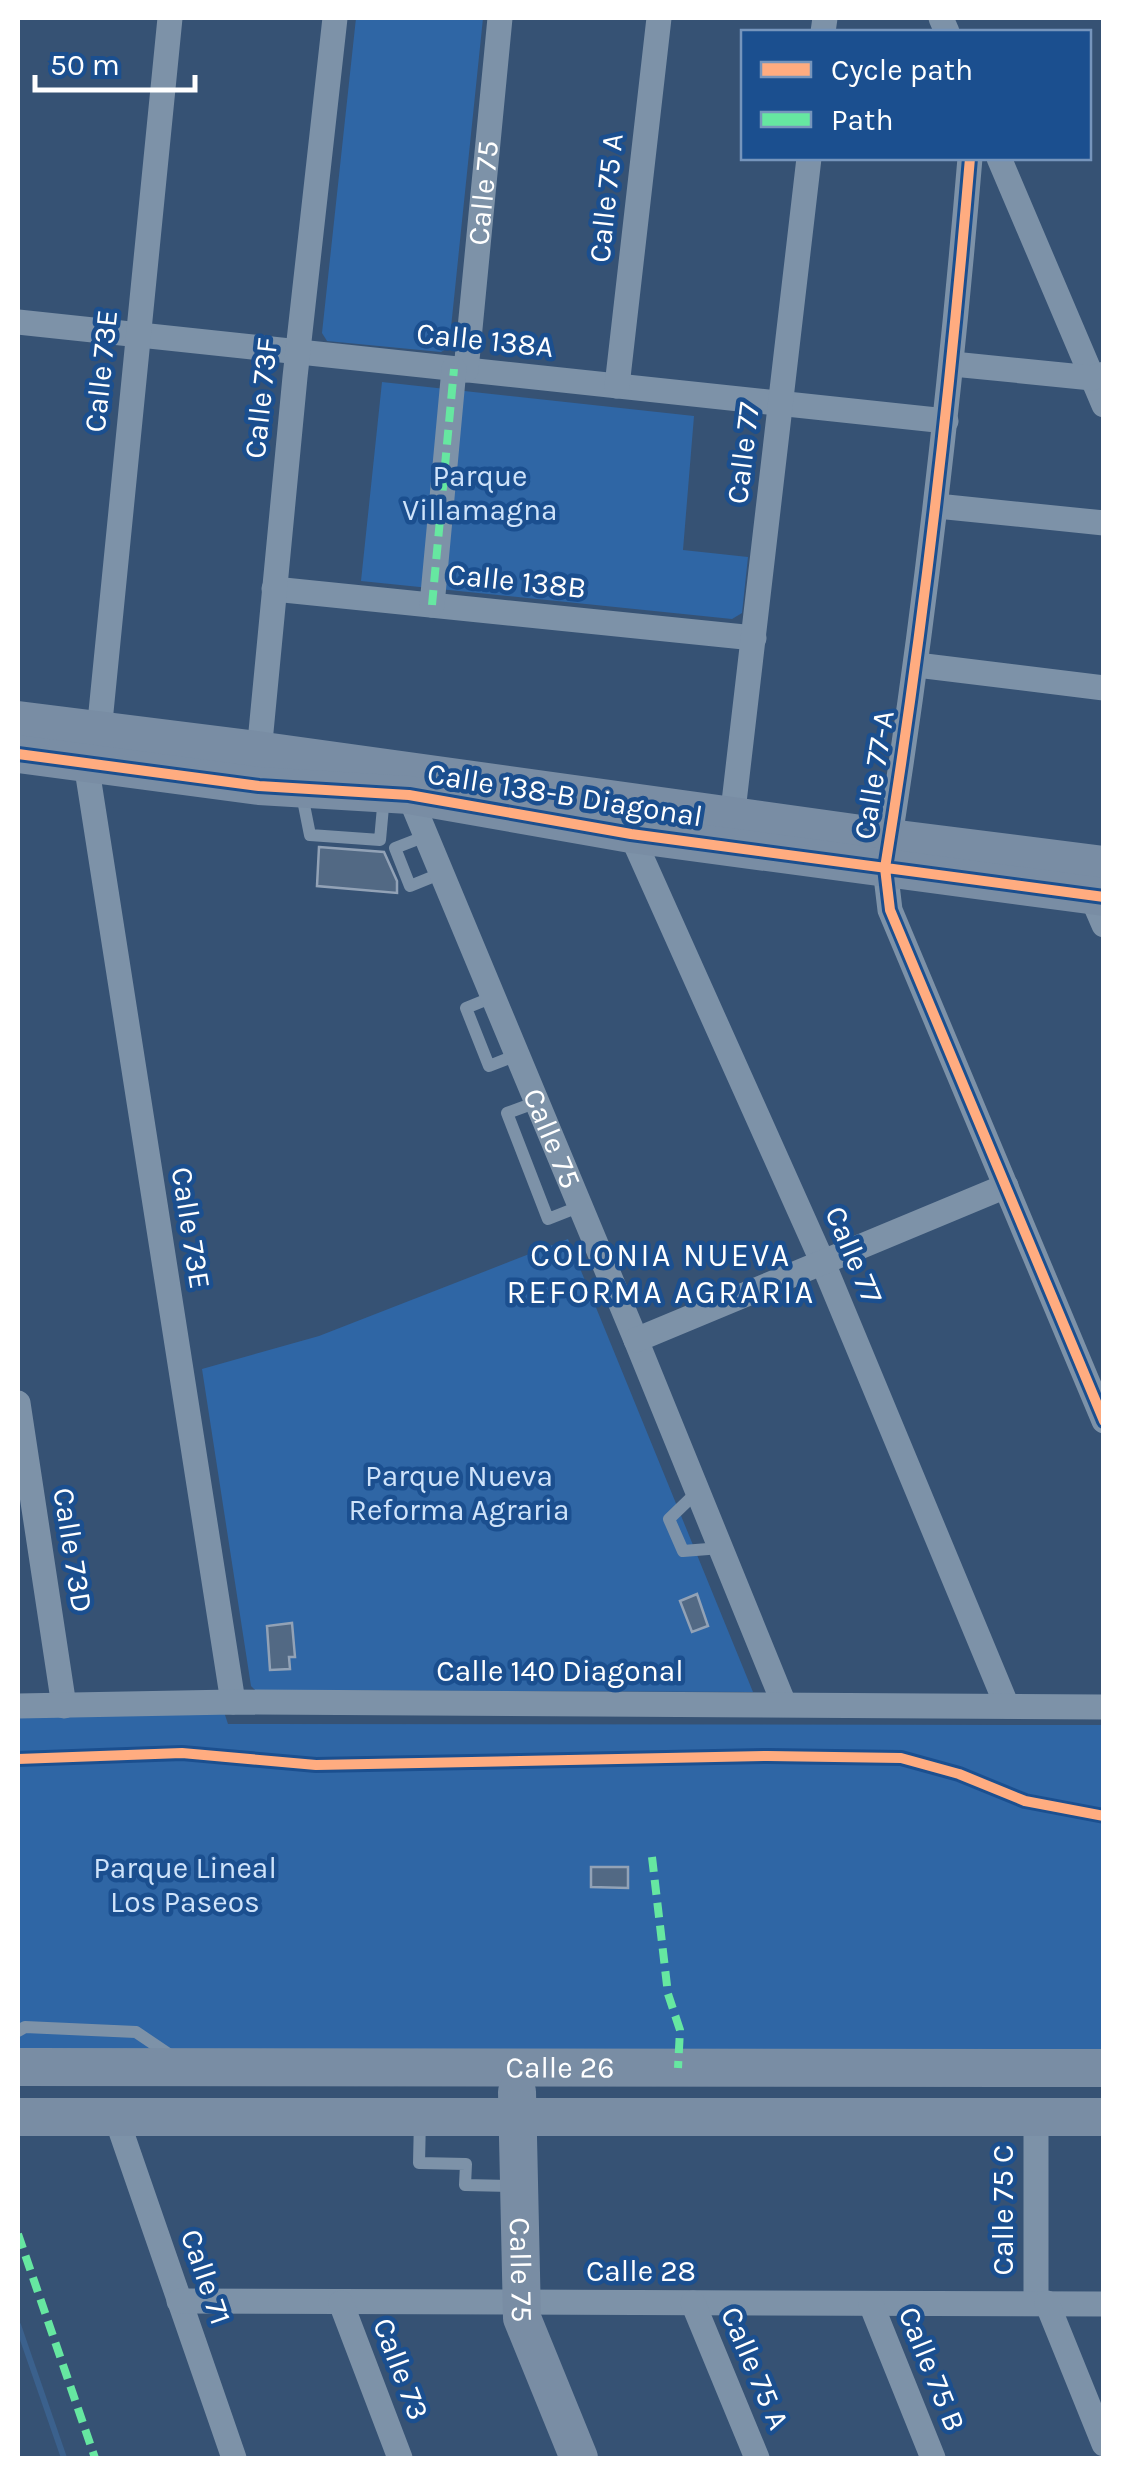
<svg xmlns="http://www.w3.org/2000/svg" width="1121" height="2476" viewBox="0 0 1121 2476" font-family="Karla,sans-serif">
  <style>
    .green { fill: #2f66a5 }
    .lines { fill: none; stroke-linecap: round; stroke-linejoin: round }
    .stream { stroke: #3b618d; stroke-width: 6 }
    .building { fill: #526984; stroke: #92a2b6; stroke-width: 2.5 }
    .lane { stroke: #7d92a8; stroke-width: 12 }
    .street { stroke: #7d92a8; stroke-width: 25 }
    .secondary { stroke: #798da4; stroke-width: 38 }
    .quiet { stroke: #66e7a1; stroke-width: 8; stroke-dasharray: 15 8; stroke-linecap: butt }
    .cycleway-casing { stroke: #1b4f8f; stroke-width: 16 }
    .cycleway { stroke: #ffac80; stroke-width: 10 }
    .labels { text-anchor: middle; stroke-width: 9; stroke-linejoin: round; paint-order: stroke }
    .street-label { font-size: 30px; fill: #fff; stroke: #1b4f8f }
    .park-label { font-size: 30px; fill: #cfe3fa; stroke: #1b4f8f }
    .neighbourhood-label { font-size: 32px; letter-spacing: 2.5px; fill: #fff; stroke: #1b4f8f }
  </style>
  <rect width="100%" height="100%" fill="#365274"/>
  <!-- green -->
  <path class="green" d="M356,18H483L449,347L441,352L327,341L322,333Z
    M382,382L694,416L683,550L748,557L742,613L732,619L361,581Z
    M568,1239L753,1692L255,1690L251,1686L202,1369L319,1336Z
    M18,1706H222L228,1724L1103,1725V2051L18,2052Z"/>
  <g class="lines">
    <!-- stream -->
    <path class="stream" d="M18,2325L64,2458"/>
  </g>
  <!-- building -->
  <path class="building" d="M319,847L384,852L397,881V893L317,886Z
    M697,1594L708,1626L692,1632L680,1601Z
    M292,1623L295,1657H289L290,1669L270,1670L267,1626Z
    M591,1867H628V1888L591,1887Z"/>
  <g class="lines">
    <!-- lane -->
    <path class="lane" d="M302,795L310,835L380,840L384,796
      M426,836L395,848L410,886L442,873
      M493,997L466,1008L489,1066L517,1055
      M537,1102L507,1113L548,1219L581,1206
      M697,1492L669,1519L683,1551L721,1548
      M18,2031L25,2027L136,2032L173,2057
      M420,2119L419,2163L466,2164L465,2185L514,2186"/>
    <!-- street -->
    <g class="street">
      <path d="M941,18L947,32"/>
      <path d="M823,32L825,18"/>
      <path d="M970,158C950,396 923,632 885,868L890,910L1104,1421"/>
      <path d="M999,158L1104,405"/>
      <path d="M18,322L946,421"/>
      <path d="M953,364L1092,378L1104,374"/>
      <path id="s1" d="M466,370L500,18"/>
      <path d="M617,386L659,18"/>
      <path d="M937,506L1104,523"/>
      <path d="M274,589L754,638"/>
      <path d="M432,605L454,369"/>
      <path d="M917,665L1104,688"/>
      <path d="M99,732L170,18"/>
      <path d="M86,763L233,1702"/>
      <path d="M258,763L295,377L335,18"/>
      <path id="s2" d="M409,795L636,1340L784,1704"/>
      <path d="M731,828L809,158"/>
      <path d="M631,834L823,1263L1007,1706"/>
      <path d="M1091,895L1104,925"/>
      <path d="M636,1340L1006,1186"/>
      <path d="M18,1403L64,1706"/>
      <path d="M18,1706L233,1702L1104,1707"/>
      <path d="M116,2117L234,2458"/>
      <path d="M1036,2117V2303"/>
      <path d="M179,2301L1104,2304"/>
      <path d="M341,2303L400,2458"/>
      <path d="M693,2303L757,2458"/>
      <path d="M1047,2303L1104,2444"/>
      <path d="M871,2304L933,2458"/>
    </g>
    <!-- secondary -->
    <g class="secondary">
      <path d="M18,720L257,750L890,838L1104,865"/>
      <path d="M18,754L259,786L409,795L631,834L1104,897"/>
      <path id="s3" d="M18,2067L1104,2068"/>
      <path id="s4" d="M517,2092L522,2318L579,2458"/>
      <path d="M18,2117H1104"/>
    </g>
    <!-- quiet -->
    <path class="quiet" d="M432,605L454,369
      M652,1857L668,1994L680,2030L678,2068
      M18,2234L95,2458"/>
    <defs>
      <path id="cycleway" d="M970,158C950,396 923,632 885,868L890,910L1104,1421
        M18,754L259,786L409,795L631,834L1104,897
        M18,1759L182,1753L316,1765L768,1756L901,1758L959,1774L1025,1801L1104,1816"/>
    </defs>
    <!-- cycleway casing -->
    <use href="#cycleway" class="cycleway-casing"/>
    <!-- cycleway -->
    <use href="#cycleway" class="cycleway"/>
  </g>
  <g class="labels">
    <!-- street labels -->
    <g class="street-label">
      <text dy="10" stroke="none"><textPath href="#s1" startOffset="178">Calle 75</textPath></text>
      <text transform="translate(606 198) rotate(-84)" y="10">Calle 75 A</text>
      <text transform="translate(485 340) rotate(6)" y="10">Calle 138A</text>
      <text transform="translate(101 371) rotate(-84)" y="10">Calle 73E</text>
      <text transform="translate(261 398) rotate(-84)" y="10">Calle 73F</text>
      <text transform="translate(743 453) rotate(-83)" y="10">Calle 77</text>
      <text transform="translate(517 581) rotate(6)" y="10">Calle 138B</text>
      <text transform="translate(874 775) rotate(-81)" y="10">Calle 77-A</text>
      <text transform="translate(565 795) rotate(9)" y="10">Calle 138-B Diagonal</text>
      <text dy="10" stroke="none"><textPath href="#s2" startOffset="372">Calle 75</textPath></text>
      <text transform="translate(191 1228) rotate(81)" y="10">Calle 73E</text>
      <text transform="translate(854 1255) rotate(67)" y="10">Calle 77</text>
      <text transform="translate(73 1550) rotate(81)" y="10">Calle 73D</text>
      <text x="560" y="1681">Calle 140 Diagonal</text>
      <text dy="10" stroke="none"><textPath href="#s3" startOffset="542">Calle 26</textPath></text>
      <text transform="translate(1003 2210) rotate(-90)" y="10">Calle 75 C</text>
      <text dy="10" stroke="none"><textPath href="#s4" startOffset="178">Calle 75</textPath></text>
      <text x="641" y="2281">Calle 28</text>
      <text transform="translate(206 2277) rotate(71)" y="10">Calle 71</text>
      <text transform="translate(755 2368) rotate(67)" y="10">Calle 75 A</text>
      <text transform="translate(401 2369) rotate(69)" y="10">Calle 73</text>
      <text transform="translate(932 2369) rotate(68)" y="10">Calle 75 B</text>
    </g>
    <!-- park labels -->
    <g class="park-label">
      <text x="480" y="486">Parque<tspan x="480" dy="34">Villamagna</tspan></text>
      <text x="459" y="1486">Parque Nueva<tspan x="459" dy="34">Reforma Agraria</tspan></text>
      <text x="185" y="1878">Parque Lineal<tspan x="185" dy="34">Los Paseos</tspan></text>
    </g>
    <!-- neighbourhood labels -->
    <g class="neighbourhood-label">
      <text x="661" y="1266">COLONIA NUEVA<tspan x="661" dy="37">REFORMA AGRARIA</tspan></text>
    </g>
  </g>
  <!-- border -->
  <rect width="1121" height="2476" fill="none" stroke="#ffffff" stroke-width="40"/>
  <!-- legend -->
  <rect x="741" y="30" width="350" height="130" fill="#1b4f8f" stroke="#7695bc" stroke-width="2.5"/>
  <rect x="761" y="62" width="50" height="15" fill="#ffac80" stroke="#7695bc" stroke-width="2.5"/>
  <text x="831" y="80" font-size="30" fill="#ffffff">Cycle path</text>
  <rect x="761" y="112" width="50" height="15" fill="#66e7a1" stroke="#7695bc" stroke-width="2.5"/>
  <text x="831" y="130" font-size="30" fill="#ffffff">Path</text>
  <!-- scale -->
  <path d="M35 75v15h160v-15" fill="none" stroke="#ffffff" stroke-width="5"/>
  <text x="50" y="75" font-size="30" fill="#ffffff" stroke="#1b4f8f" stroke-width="8" paint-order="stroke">50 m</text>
</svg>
